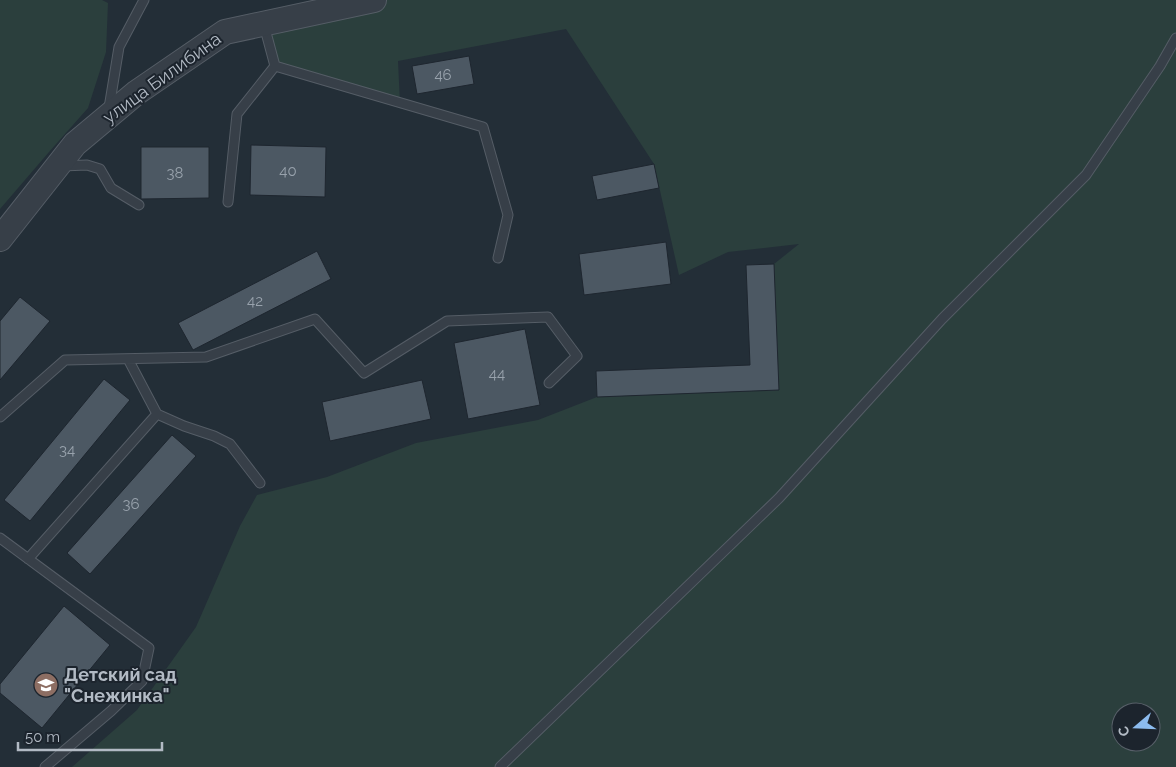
<svg xmlns="http://www.w3.org/2000/svg" width="1176" height="767" viewBox="0 0 1176 767" font-family="Raleway,sans-serif">
  <style>
    .green { fill: #2b3f3d; fill-rule: evenodd }
    .building { fill: #4c5863; stroke: #1e262f }
    .lines { fill: none; stroke-linecap: round; stroke-linejoin: round }
    .service-casing { stroke: #555d66; stroke-width: 11 }
    .tertiary-casing { stroke: #555d66; stroke-width: 26 }
    .service { stroke: #373f48; stroke-width: 9 }
    .tertiary { stroke: #373f48; stroke-width: 24 }
    .labels { text-anchor: middle; stroke-width: 4; stroke-linejoin: round; paint-order: stroke }
    .number-label { font-size: 15px; fill: #98a2ac }
    .street-label { font-size: 18px; fill: #b2bac4; stroke: #1c242d }
    .poi-label { font-size: 18px; font-weight: bold; fill: #b2bac4; stroke: #1c242d; text-anchor: start }
  </style>
  <rect width="100%" height="100%" fill="#232e37"/>
  <!-- green -->
  <path class="green" d="M0,0H102L108,3L106,52L88,108L49,152L0,209Z
    M374,0H1176V767H72L137,710L196,627L240,526L257,495L327,477L416,443L538,420L597,397L779,390L774,264L799,244L728,252L679,275L654,164L566,29L398,61L400,103L275,66L264,24ZM1121,712H1151V742H1121Z"/>
  <!-- building -->
  <path class="building" d="M469,56L474,84L417,94L412,66Z
    M251,145L326,147L325,197L250,195Z
    M141,147H209V198L141,199Z
    M654,164L659,188L597,200L592,176Z
    M666,242L671,284L584,295L579,254Z
    M317,251L331,279L193,350L178,323Z
    M774,264L779,390L597,397L596,371L750,365L746,265Z
    M20,297L50,321L0,380V321Z
    M525,329L540,405L468,419L454,343Z
    M104,379L130,400L30,521L4,500Z
    M422,380L431,419L330,441L322,402Z
    M172,435L196,456L90,574L67,553Z
    M64,606L110,645L42,728L0,693V684Z"/>
  <g class="lines">
    <defs>
      <path id="service" d="M275,66L483,127L508,215L498,258
        M109,108L119,47L144,0
        M62,166L87,165L100,169L111,188L139,205
        M228,202L237,114L275,66L264,25
        M157,414L184,426L214,436L230,444L260,483
        M0,417L65,360L206,357L315,319L364,373L447,321L548,317L577,356L549,383
        M0,538L149,648L142,681L111,711L45,767
        M28,559L157,414L128,359
        M500,767L779,498L942,319L1086,175L1160,66L1176,38"/>
      <path id="tertiary" d="M0,239L75,144L136,93L225,32L374,0"/>
    </defs>
    <!-- service casing -->
    <use href="#service" class="service-casing"/>
    <!-- tertiary casing -->
    <use href="#tertiary" class="tertiary-casing"/>
    <!-- service -->
    <use href="#service" class="service"/>
    <!-- tertiary -->
    <use href="#tertiary" class="tertiary"/>
  </g>
  <!-- icons -->
  <defs>
    <symbol id="school-disc" viewBox="-11 -11 22 22"><circle r="9.5" fill="#8d6e63" stroke="#1c242d"/><path d="M0-5L7-2L0 1L-7-2ZM-4 1L0 2.5L4 1V4Q0 6-4 4Z" fill="#fff"/></symbol>
  </defs>
  <g fill-rule="evenodd">
    <use href="#school-disc" x="32" y="671" width="28" height="28"/>
  </g>
  <g class="labels">
    <!-- number labels -->
    <g class="number-label">
      <text x="443" y="80">46</text>
      <text x="288" y="176">40</text>
      <text x="175" y="178">38</text>
      <text x="255" y="306">42</text>
      <text x="497" y="379">44</text>
      <text x="67" y="455">34</text>
      <text x="131" y="509">36</text>
    </g>
    <!-- street labels -->
    <g class="street-label">
      <text transform="translate(162 78) rotate(-36)" y="6">улица Билибина</text>
    </g>
    <!-- poi labels -->
    <g class="poi-label">
      <text x="64" y="681">Детский сад<tspan x="64" dy="21">"Снежинка"</tspan></text>
    </g>
  </g>
  <!-- north arrow -->
  <g transform="translate(1136 727) rotate(251)"><circle r="24" fill="#1c242d" stroke="#586069"/>
  <path d="M0-4L9 19L0 12L-9 19Z" fill="#8cbbee"/>
  <text y="-8" font-size="14" font-weight="bold" text-anchor="middle" fill="#b2bac4">С</text>
  </g>
  <!-- scale -->
  <path d="M18 742v8h144v-8" fill="none" stroke="#b2bac4" stroke-width="2.5"/>
  <text x="25" y="742" font-size="15" fill="#b2bac4" stroke="#1c242d" stroke-width="4" paint-order="stroke">50 m</text>
</svg>
